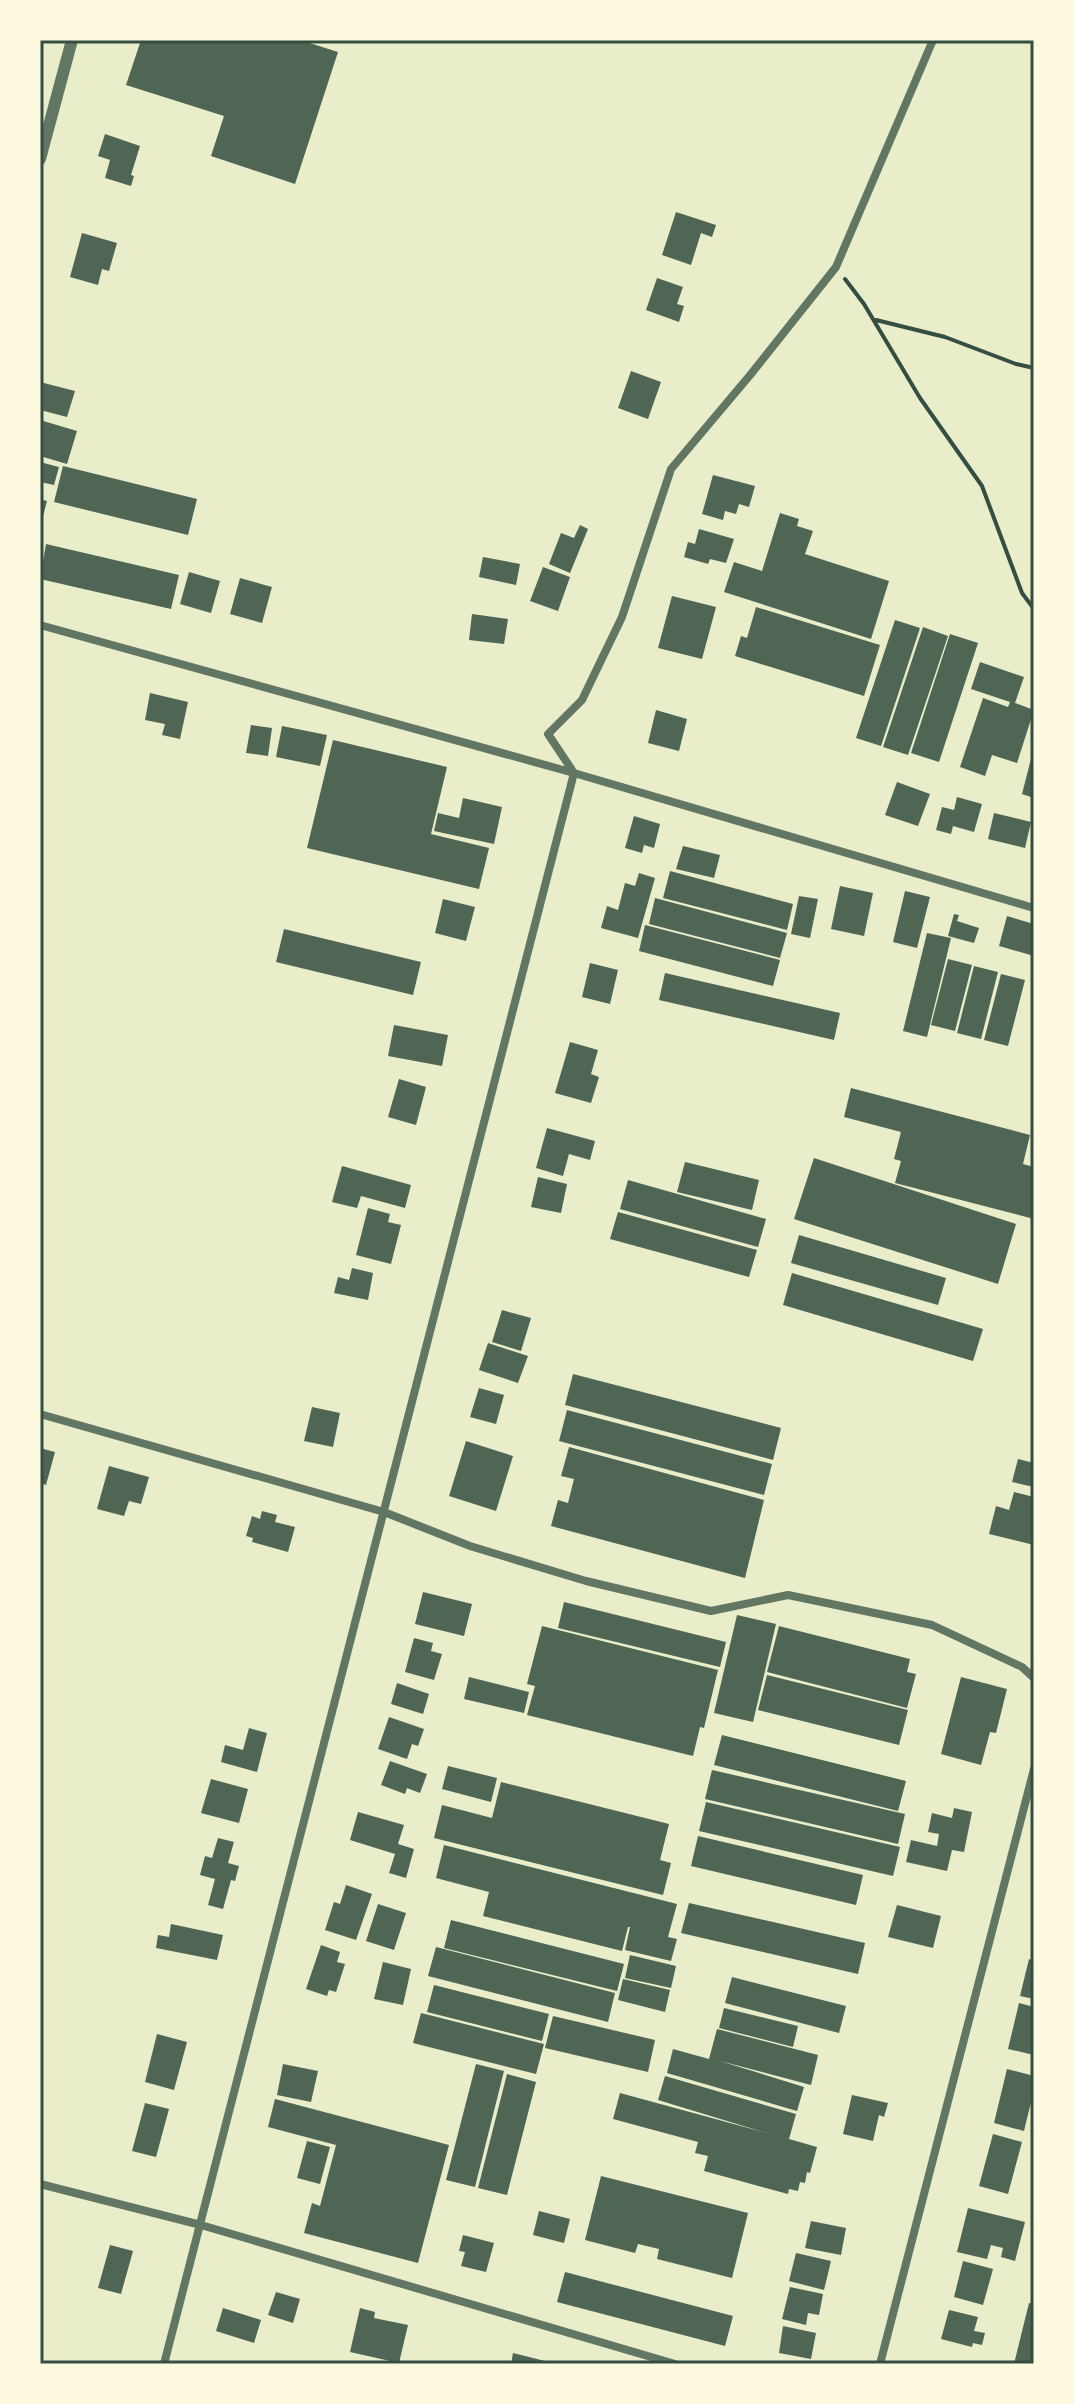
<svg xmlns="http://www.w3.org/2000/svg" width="1074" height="2404" viewBox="0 0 1074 2404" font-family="'Noto Sans',sans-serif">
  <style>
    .building { fill: #4f6655 }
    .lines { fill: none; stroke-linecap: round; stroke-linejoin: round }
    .path { stroke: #344e41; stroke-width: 4 }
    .minor { stroke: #617663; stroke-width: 8 }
    .tertiary { stroke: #617663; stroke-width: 12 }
    .neatline { fill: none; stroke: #344e41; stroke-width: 3 }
  </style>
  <rect width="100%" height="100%" fill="#e9edc9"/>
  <!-- building -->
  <path class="building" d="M141,40H300L338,52L295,184L211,156L224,116L126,85Z
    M105,134L140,146L131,175L134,176L131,186L105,178L110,160L98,156Z
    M676,212L716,225L712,237L701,233L691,265L662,255Z
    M82,233L117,243L109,271L102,269L98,285L70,277Z
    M657,278L683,287L677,304L684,306L679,322L646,310Z
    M631,371L661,382L648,419L618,408Z
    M40,382L75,391L67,417L40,410Z
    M40,420L77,431L67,464L40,456Z
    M40,462L59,467L54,485L40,482Z
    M63,466L197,499L188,535L54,502Z
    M713,475L755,486L749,507L739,504L736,514L725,511L723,520L702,514Z
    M40,499L47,501L41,524H40Z
    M780,513L799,519L797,526L813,531L805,554L889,581L871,639L724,592L734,562L762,571Z
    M580,525L588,529L570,573L549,564L561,533L574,538Z
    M699,529L734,539L726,563L710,559L708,564L684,557L688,542L695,544Z
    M46,544L179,575L171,609L40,579Z
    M483,557L520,564L516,585L479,577Z
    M543,567L570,577L558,611L530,601Z
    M189,572L220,581L211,613L180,604Z
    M240,578L272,587L262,623L230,614Z
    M672,596L716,607L702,659L658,648Z
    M756,607L880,645L864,696L735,656L741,636L747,638Z
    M472,614L508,619L504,644L469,640Z
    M895,620L920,628L881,746L856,738Z
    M923,627L948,636L908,755L883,747Z
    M950,634L978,643L939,762L911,753Z
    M980,662L1024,677L1015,703L1034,710L1017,763L992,755L985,776L960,767L983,698L1008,707L1010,702L971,689Z
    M150,693L188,702L180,739L162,735L165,724L145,720Z
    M656,710L687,719L679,751L648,743Z
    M251,725L272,728L268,756L246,753Z
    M282,726L327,735L320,766L276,757Z
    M333,740L447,767L431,834L489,848L479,889L307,848Z
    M1033,751L1034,752V798L1022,794Z
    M897,782L930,794L918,826L885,815Z
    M957,797L982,804L974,832L953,826L951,834L936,830L942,807L954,810Z
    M463,798L502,807L494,844L434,831L438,813L459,818Z
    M994,813L1031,822L1025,848L988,839Z
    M634,816L660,824L654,848L644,845L642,853L625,848Z
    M683,846L720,855L714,878L676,869Z
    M670,871L793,904L787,930L663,898Z
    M639,873L655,878L638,938L601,928L607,906L618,910L625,883L635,886Z
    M840,886L873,893L864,936L831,929Z
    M905,891L930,897L917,948L893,942Z
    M799,896L818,899L810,938L791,934Z
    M655,898L787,933L780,958L649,924Z
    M443,899L475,907L466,941L435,933Z
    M954,914L959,915L957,921L979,928L974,943L948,936Z
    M1007,916L1034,924V956L999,946Z
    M645,925L780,960L773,986L639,951Z
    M284,929L421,962L413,995L276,962Z
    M927,933L951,938L927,1037L903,1031Z
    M948,959L972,965L955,1031L931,1025Z
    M590,963L618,970L610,1004L582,997Z
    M974,966L998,972L981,1039L957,1033Z
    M665,973L840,1013L834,1040L659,1000Z
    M1001,974L1025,980L1008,1046L984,1040Z
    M394,1025L448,1035L442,1066L388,1056Z
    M570,1042L598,1050L591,1074L599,1077L591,1103L555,1093Z
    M399,1079L426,1087L416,1125L388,1117Z
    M851,1088L1030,1135L1023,1164L1034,1167V1219L895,1183L901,1161L894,1159L901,1132L844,1117Z
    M547,1128L595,1141L590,1160L569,1154L563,1176L536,1168Z
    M814,1158L1016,1224L998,1284L794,1219Z
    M685,1162L759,1180L752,1210L677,1192Z
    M342,1166L411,1185L405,1208L361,1196L357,1208L332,1202Z
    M538,1177L567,1184L561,1213L531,1207Z
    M628,1180L766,1219L758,1247L620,1209Z
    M368,1208L390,1214L388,1222L401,1225L391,1264L356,1255Z
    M618,1212L757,1250L749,1277L610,1239Z
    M799,1235L946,1278L938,1305L791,1263Z
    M352,1268L373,1273L368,1300L334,1293L338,1277L349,1280Z
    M792,1273L983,1329L973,1361L783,1305Z
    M502,1310L531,1318L521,1351L492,1342Z
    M488,1343L528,1356L518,1383L479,1370Z
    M573,1374L781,1428L773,1460L565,1405Z
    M479,1388L504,1395L496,1424L470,1417Z
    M312,1407L340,1413L333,1447L304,1441Z
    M567,1410L772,1464L764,1495L559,1441Z
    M466,1441L513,1456L496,1511L449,1496Z
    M569,1447L764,1500L745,1578L551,1526L558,1500L568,1503L574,1479L561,1476Z
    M40,1448L55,1452L46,1485L40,1483Z
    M1018,1459L1034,1463V1487L1012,1482Z
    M109,1466L149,1477L141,1504L129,1501L124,1516L97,1509Z
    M1014,1492L1034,1497V1545L989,1534L996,1506L1009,1510Z
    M262,1511L277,1515L275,1522L295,1527L288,1552L252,1542L253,1538L246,1536L252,1516L260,1519Z
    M423,1592L472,1604L464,1636L415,1624Z
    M564,1602L726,1642L720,1667L558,1628Z
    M737,1615L776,1624L753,1722L714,1713Z
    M542,1626L718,1670L704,1728L700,1727L693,1756L527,1715L535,1686L527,1684Z
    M779,1626L910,1659L907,1672L916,1674L907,1708L767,1672Z
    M414,1638L433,1643L431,1651L442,1654L434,1680L405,1672Z
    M767,1675L908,1710L899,1745L758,1710Z
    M469,1677L529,1692L524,1713L464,1699Z
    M961,1677L1007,1689L996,1733L990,1732L981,1765L941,1754Z
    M397,1683L429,1694L423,1714L391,1704Z
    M389,1717L424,1729L418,1746L412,1744L407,1759L378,1749Z
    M249,1728L267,1733L257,1772L221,1762L225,1745L243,1750Z
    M722,1735L906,1781L898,1811L714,1765Z
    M390,1761L427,1774L420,1793L407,1788L405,1794L381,1785Z
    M448,1766L497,1778L491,1802L442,1789Z
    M712,1770L905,1814L898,1844L705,1799Z
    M211,1779L248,1789L239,1823L201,1813Z
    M501,1782L669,1824L660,1860L671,1863L663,1895L434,1838L442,1805L492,1818Z
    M706,1802L900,1847L893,1876L699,1831Z
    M954,1808L972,1812L964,1852L952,1850L947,1871L906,1862L911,1840L937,1846L939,1834L928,1832L932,1813L952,1818Z
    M358,1812L404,1825L398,1844L414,1849L406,1878L389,1873L395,1854L350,1840Z
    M698,1836L863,1875L856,1905L691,1866Z
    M218,1838L234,1842L228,1863L239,1866L235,1881L231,1880L223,1909L208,1905L215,1879L200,1875L205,1856L212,1858Z
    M444,1845L677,1904L668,1937L677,1939L671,1961L625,1950L630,1927H628L622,1951L483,1916L489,1892L436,1878Z
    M346,1885L372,1894L356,1940L325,1930L334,1902L340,1904Z
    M689,1903L865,1943L858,1974L681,1933Z
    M378,1904L406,1913L394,1950L366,1941Z
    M897,1905L941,1916L933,1948L888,1937Z
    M451,1920L624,1964L617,1991L444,1948Z
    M171,1924L223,1935L217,1960L156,1948L158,1935L169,1937Z
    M321,1945L340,1952L337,1962L345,1964L336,1992L329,1990L327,1996L306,1989Z
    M436,1947L615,1993L608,2022L428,1976Z
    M630,1955L676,1966L671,1988L625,1978Z
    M1029,1959L1034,1961V1999L1020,1996Z
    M383,1962L411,1969L403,2005L374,1999Z
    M732,1977L846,2006L839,2033L725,2003Z
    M623,1979L670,1990L665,2012L618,2000Z
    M434,1985L549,2014L542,2041L427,2012Z
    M1019,2003L1034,2007V2055L1008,2049Z
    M724,2008L798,2026L793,2047L719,2028Z
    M421,2013L544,2044L536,2074L413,2043Z
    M553,2016L655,2040L648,2072L545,2048Z
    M717,2029L818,2055L811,2085L720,2061L804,2087L797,2111L667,2073L673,2049L709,2059Z
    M157,2034L187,2042L174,2090L145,2082Z
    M283,2064L318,2071L311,2102L277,2095Z
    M476,2064L504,2071L475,2187L446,2180Z
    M1007,2069L1034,2076V2090L1024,2131L994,2123Z
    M507,2074L536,2082L507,2195L478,2188Z
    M665,2076L796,2114L789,2139L817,2147L810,2173L807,2172L805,2183L800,2182L798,2191L789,2189L788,2194L704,2171L708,2156L695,2153L698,2142L613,2119L620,2093L770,2134L658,2100Z
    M852,2095L888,2103L884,2117L879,2115L873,2141L843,2134Z
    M275,2099L449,2145L418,2263L304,2233L312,2203L320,2206L336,2145L268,2127Z
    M145,2103L169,2109L156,2157L132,2151Z
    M993,2134L1022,2142L1008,2194L979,2186Z
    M307,2141L330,2147L320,2184L297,2178Z
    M601,2176L748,2213L732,2278L657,2259L659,2249L638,2244L635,2253L585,2240Z
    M968,2208L1025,2222L1015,2261L1001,2257L1003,2248L991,2245L987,2259L957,2252Z
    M539,2211L570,2219L564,2243L533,2235Z
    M811,2221L846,2228L841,2255L805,2248Z
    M463,2235L494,2243L486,2272L461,2266L465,2252L459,2251Z
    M110,2245L133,2251L121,2294L98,2288Z
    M796,2253L831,2261L824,2290L789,2281Z
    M963,2261L993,2269L983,2305L954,2297Z
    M565,2272L733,2316L725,2346L557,2302Z
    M790,2287L823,2294L819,2315L808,2313L806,2325L782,2319Z
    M276,2292L300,2299L293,2323L268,2315Z
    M1029,2303L1034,2304V2364H1014Z
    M223,2308L261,2320L254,2343L216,2331Z
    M360,2308L375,2312L374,2318L408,2325L399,2363L350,2352Z
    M949,2310L978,2317L974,2331L985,2333L982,2345L973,2343L972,2347L941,2339Z
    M783,2326L816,2333L811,2359L779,2353Z
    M513,2353L545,2361L544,2364H511Z"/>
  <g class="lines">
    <!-- path -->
    <path class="path" d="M845,279L864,304L920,398L982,486L1022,593L1034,609
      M876,320L945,337L1016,364L1034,368"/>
    <!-- minor -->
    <path class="minor" d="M40,625L574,773L1034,908
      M40,1414L384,1512L470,1546L586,1581L711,1611L788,1595L932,1625L1022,1667L1034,1678
      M40,2184L201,2225L675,2364
      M164,2364L574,773L548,734L582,700L622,617L671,469L751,374L836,267L933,40
      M880,2364L1034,1769"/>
    <!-- tertiary -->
    <path class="tertiary" d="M40,159L72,40"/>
  </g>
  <!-- border -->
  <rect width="1074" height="2404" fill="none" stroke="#fefae0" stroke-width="84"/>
  <rect x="42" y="42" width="990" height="2320" class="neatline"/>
</svg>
